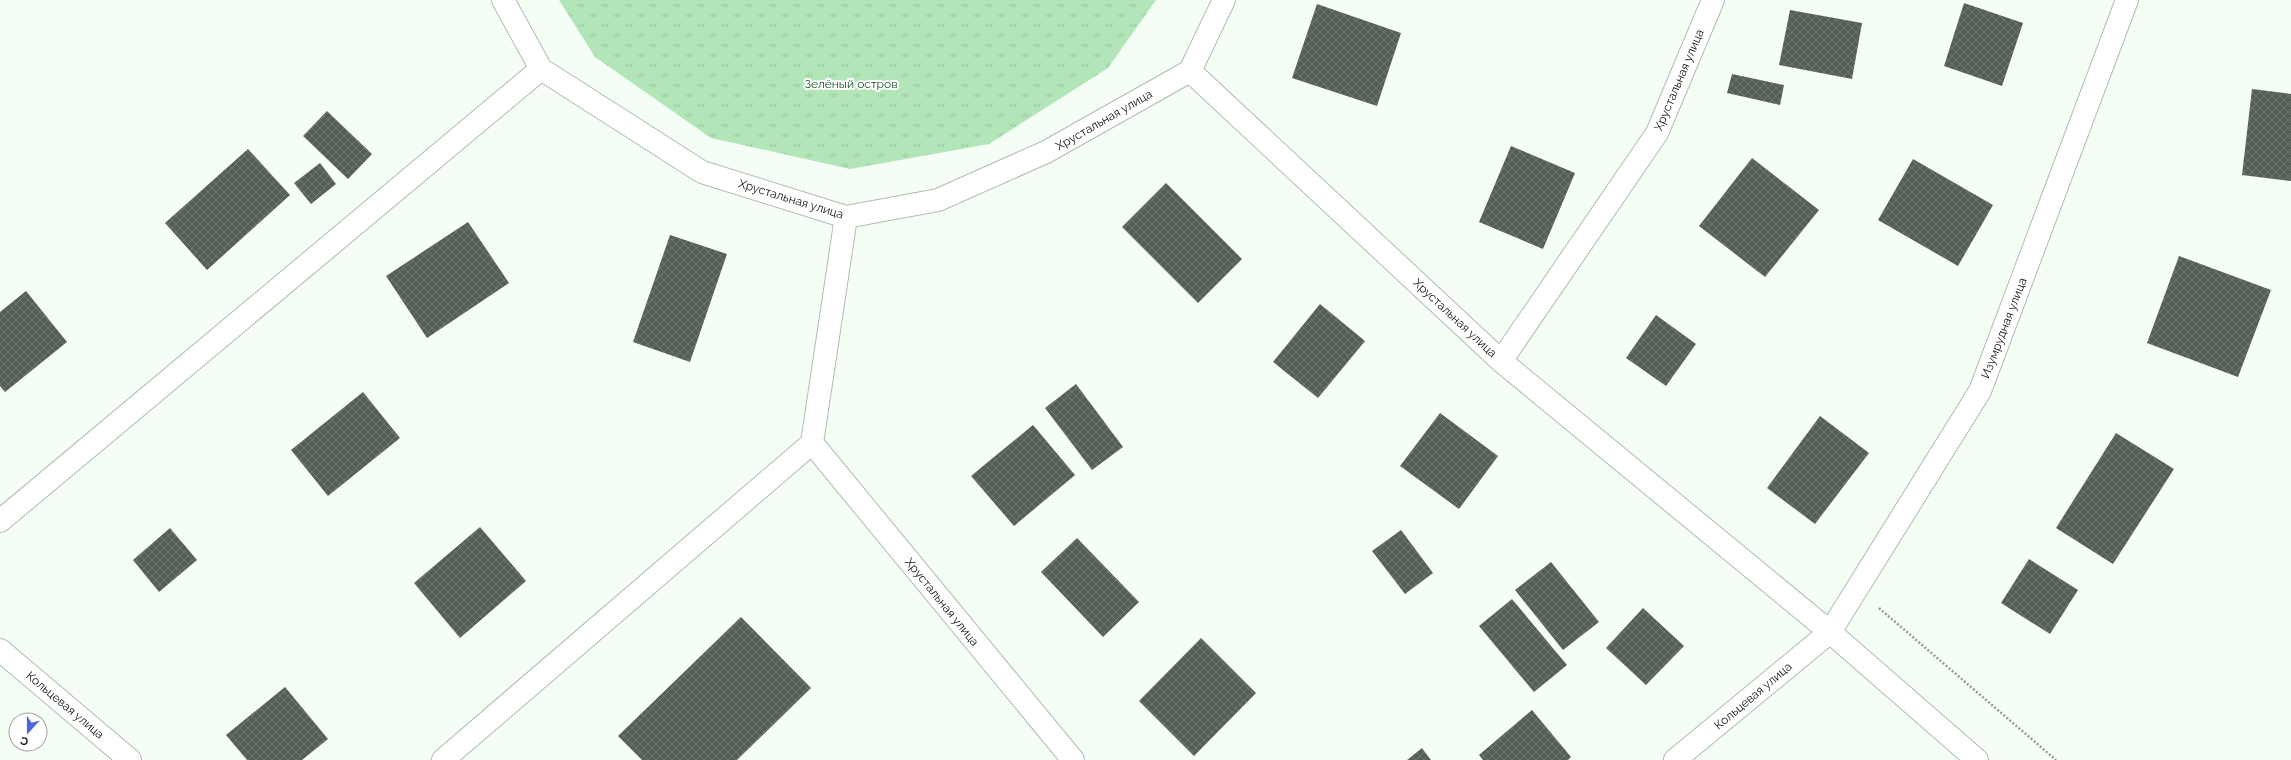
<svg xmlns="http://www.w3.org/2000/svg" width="2291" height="760" viewBox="0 0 2291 760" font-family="Raleway,sans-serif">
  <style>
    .grass { fill: url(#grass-tufts) }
    .building { fill: url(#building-cross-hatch) }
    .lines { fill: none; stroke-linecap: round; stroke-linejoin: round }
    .minor-casing { stroke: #b0bcb1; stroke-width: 24 }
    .path { stroke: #949b94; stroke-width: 2.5; stroke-dasharray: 2 2; stroke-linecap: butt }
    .minor { stroke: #fff; stroke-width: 22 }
    .labels { text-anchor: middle; stroke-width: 4; stroke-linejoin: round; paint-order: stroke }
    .street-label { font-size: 12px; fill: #121612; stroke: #fff }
    .park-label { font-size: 12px; fill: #175428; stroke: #fff }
  </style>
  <defs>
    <pattern id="grass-tufts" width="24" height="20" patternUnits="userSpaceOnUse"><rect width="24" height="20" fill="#b2e6b9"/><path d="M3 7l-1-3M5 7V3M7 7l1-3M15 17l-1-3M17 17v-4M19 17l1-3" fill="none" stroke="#98c59e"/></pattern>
    <pattern id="building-cross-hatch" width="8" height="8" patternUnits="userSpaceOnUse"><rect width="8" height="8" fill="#555f56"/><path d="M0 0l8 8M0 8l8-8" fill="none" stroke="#6e766e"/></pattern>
  </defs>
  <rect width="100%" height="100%" fill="#f4fef5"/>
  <!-- grass -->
  <path class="grass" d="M559,0H1156L1108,68L989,144L850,169L711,138L595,57Z"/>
  <!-- building -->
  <path class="building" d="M1964,3L2023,23L2002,86L1944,66Z
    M1317,4L1401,33L1377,106L1292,78Z
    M1790,10L1862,23L1852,79L1779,65Z
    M1732,74L1784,85L1780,105L1727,93Z
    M2252,89L2291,94V181L2242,175Z
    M327,111L372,154L348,179L303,136Z
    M1511,146L1575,173L1543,249L1479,222Z
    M248,149L290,195L207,270L165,223Z
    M1752,158L1819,210L1765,277L1699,226Z
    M1913,159L1993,205L1958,266L1878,220Z
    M320,163L336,184L311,204L294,183Z
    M1166,183L1242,259L1198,303L1122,227Z
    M468,222L509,283L427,338L386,276Z
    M670,235L727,254L690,362L633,342Z
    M2179,256L2271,290L2238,377L2147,343Z
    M26,291L67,342L5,392L0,386V312Z
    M1320,304L1365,341L1318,398L1273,362Z
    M1656,315L1696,344L1666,386L1626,358Z
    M1076,384L1123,447L1092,470L1045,408Z
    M363,392L400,438L328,496L291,450Z
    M1440,413L1498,456L1459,509L1400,466Z
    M1820,416L1869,453L1815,524L1767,488Z
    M1033,425L1075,475L1014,526L971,476Z
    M2116,433L2174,469L2113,564L2056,528Z
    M480,527L526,581L460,638L414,583Z
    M170,528L197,560L159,592L133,560Z
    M1401,530L1433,573L1405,594L1372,551Z
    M1077,538L1139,602L1103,637L1041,572Z
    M2029,559L2078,590L2050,634L2001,603Z
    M1551,562L1599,622L1563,650L1515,590Z
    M1512,599L1567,665L1534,692L1479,626Z
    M1643,608L1684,646L1646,685L1606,648Z
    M741,617L811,688L737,760H642L618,736Z
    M1201,638L1256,693L1194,756L1139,701Z
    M285,687L328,739L302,760H247L226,735Z
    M1532,710L1571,757L1568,760H1483L1479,755Z
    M1422,748L1431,760H1407Z"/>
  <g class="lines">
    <defs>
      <path id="minor" d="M503,0L541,69L702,172L846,217L938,200L1046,152L1190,71L1224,0
        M1190,71L1501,361L1657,133L1713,0
        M1501,361L1830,632L1977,760
        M812,443L1073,760
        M0,521L541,69
        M0,650L130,760
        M443,760L812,443L846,217
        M1675,760L1830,632L1980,391L2127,0"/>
    </defs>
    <!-- minor casing -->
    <use href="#minor" class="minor-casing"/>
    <!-- path -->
    <path class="path" d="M1879,608L2056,760"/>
    <!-- minor -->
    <use href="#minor" class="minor"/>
  </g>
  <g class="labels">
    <!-- street labels -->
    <g class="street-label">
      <text transform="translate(1679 80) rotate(-67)" y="4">Хрустальная улица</text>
      <text transform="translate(1104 120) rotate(-30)" y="4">Хрустальная улица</text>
      <text transform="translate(791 199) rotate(17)" y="4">Хрустальная улица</text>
      <text transform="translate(1455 318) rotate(43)" y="4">Хрустальная улица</text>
      <text transform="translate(2004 328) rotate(-69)" y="4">Изумрудная улица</text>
      <text transform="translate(942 602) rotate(51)" y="4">Хрустальная улица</text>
      <text transform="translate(1753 696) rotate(-40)" y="4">Кольцевая улица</text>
      <text transform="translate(65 705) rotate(40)" y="4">Кольцевая улица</text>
    </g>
    <!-- park labels -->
    <g class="park-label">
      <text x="851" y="88">Зелёный остров</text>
    </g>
  </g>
  <!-- north arrow -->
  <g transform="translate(28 732) rotate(201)"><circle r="19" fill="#ffffff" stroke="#a0a2a0"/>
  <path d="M0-3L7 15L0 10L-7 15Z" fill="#4e66db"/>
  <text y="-6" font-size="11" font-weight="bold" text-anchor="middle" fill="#121612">С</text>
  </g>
</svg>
